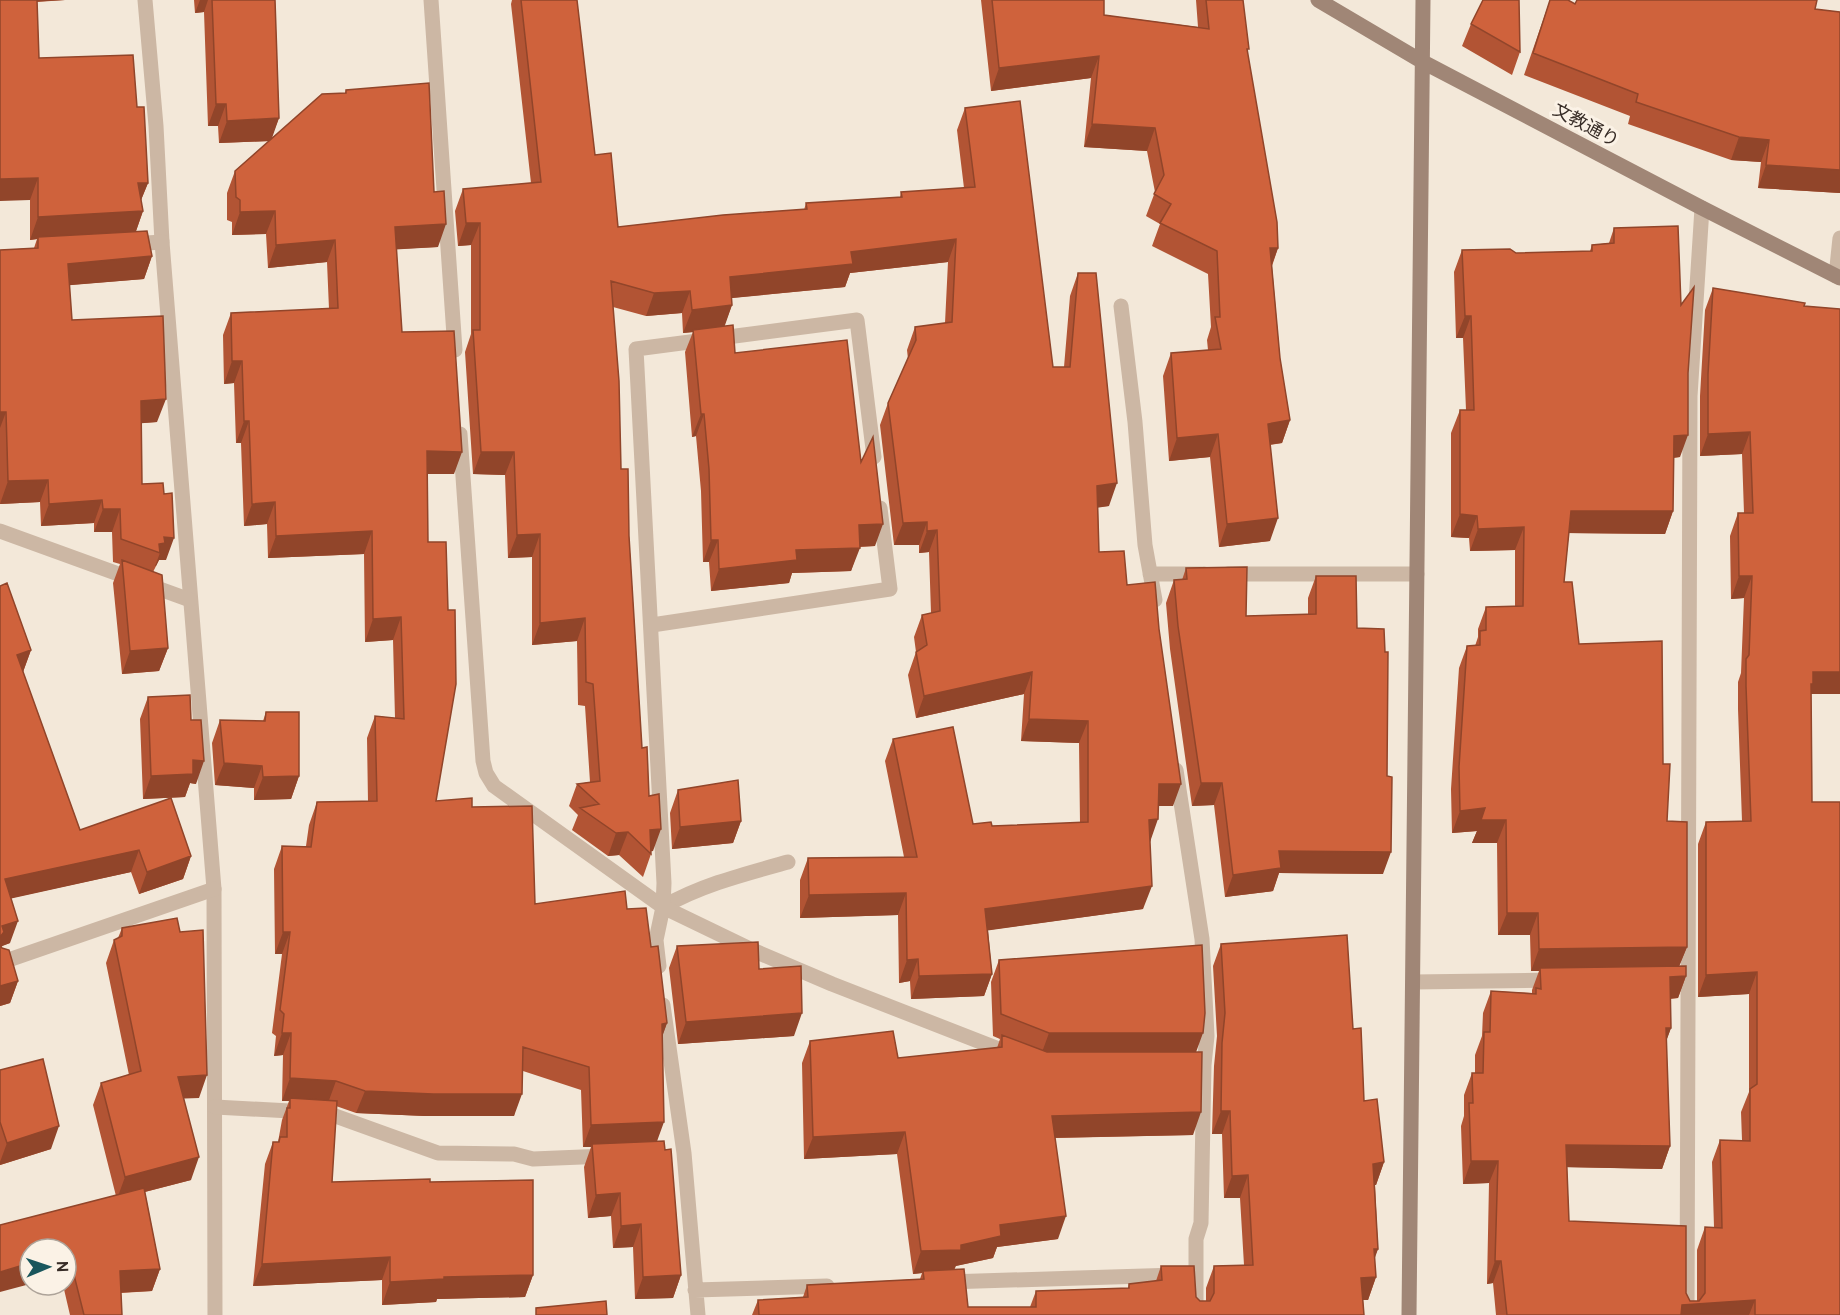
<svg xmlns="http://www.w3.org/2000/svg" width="1840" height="1315" viewBox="0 0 1840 1315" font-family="Overpass,'Noto Sans JP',sans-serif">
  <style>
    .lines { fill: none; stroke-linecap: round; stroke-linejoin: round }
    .lane { stroke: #ccb7a4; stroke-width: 15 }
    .street { stroke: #ccb7a4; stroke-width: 15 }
    .secondary { stroke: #a08676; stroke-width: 15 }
    .wall { fill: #b25434 }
    .shaded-wall { fill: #91452a }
    .building { fill: #cf623c; stroke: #91452a; stroke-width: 1.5 }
    .labels { text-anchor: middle; stroke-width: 6; stroke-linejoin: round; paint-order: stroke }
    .street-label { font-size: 18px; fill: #372c26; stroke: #fbf2e6 }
  </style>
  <rect width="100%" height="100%" fill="#f3e8d9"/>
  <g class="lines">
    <!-- lane -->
    <path class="lane" d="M145,0L156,126L162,242L214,889L215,1315
      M663,907C701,885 745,874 788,862"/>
    <!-- street -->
    <path class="street" d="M431,0L455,350
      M132,244L162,242
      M1836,276L1840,238
      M1121,306L1135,422L1145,545L1155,600
      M460,434L483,761L486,773L494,786L663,907L750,949L832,984L1014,1055
      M0,531L190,600
      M1150,574H1204
      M1228,574H1417
      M652,625L890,589L880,508
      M1176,770L1202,939L1207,1036L1204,1065L1201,1223L1196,1239V1315
      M0,963L214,889
      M659,966L656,940L663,907L664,883L636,349L857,320L874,457
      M1414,982L1555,980
      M663,1005L684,1153L698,1315
      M215,1107L327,1113L438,1153L514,1154L533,1159L606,1156
      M947,1282L1177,1275
      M695,1290L827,1286
      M1687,1315L1690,396L1702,208"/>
    <!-- secondary -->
    <path class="secondary" d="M1318,0L1423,62L1702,208L1840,278
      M1409,1315L1423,0"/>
  </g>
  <!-- wall -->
  <path class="wall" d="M0,0H65L37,2L39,58L137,107L148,183L141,200L143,211L136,231L152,256L144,279L69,285L72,320L157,422L141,423L142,484L166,560H159L153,572L168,648L159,671L122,674L113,583L120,564L113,562L112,532H94V523L41,526L40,502L0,504V250L34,248L37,239L30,240V200Z
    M194,0H275L279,118L271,138L345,93L346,90L434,192L438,247L396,249L402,332L454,474H427L428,542L436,801L472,807L535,904L627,909L651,947L667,1023L662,1036L657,1142L665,1150L681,1275L673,1298L635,1299L633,1247L613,1248L611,1216L588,1218L584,1167L591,1147H583L581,1090L523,1071L514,1116H425L356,1113L336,1106L332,1182H430L533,1275L525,1297L437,1299L436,1302L382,1305V1280L253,1286L265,1164L273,1142H278L282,1120L289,1101H282L283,1055L274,1056L276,1036L272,1033L282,954H275L274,869L282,846H306L309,825L317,802L368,801L367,738L375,716L395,718L393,640L365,642L364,554L268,558L267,524L244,526L241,443H236L234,383L224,384L223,335L231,313L329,309L327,262L268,268L266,234L232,235V222L227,220V193L235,171L269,141L219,143L218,126H208L204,12L195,13Z
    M512,0H577L595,155L618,227L804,210L806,203L900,197L901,192L964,188L957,130L965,108L1053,367H1064L1070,296L1078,273L1109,506L1098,507L1099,552L1127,585L1173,806H1158L1150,842L1143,909L988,930L992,974L984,996L911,999L910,981L899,983L898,915L800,918V880L808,858L904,857L885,761L893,739L973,824L992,826L1080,823L1079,743L1021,741L1024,694L916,718L908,675L916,652L914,637L922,615L931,613L929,552L919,553V545H894L880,425L888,403L908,359L907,350L915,327L945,323L948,262L850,273L845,287L731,298L732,305L724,326L735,353L861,462L875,546L859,547L851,571L792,573L789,583L711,591L709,562H703L701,491L696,436L692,437L685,352L693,332L683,333L682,313L646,316L613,307L621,469L629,536L642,748L649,796L653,851H651V854L643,877L619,855L608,856L572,830L578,815L569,806L577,784L590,782L585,706L578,705L577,641L532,645V557L508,558L505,475L473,474L465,352L471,334V245L458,246L455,211L463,189L531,183L511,4Z
    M981,0H1104V15L1198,27L1196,0H1243L1247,53L1278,248L1272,266L1280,358L1290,420L1282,443L1270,445V541L1219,547L1210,457L1169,461L1163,376L1171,353L1208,350L1207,340L1211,327L1208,274L1152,246L1160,224L1146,216L1155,192L1147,151L1084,147L1091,78L991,91Z
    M1550,0L1575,4L1815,9L1840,12V193L1758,188L1761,162L1731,160L1628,124L1630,116L1524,75Z
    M1471,24L1520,52L1512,75L1462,46Z
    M1614,228L1680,457L1674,458L1673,511L1665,534L1569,533L1564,582L1579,644L1663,764L1667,821L1687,947L1679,966L1686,976L1678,998L1670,999L1671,1028L1666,1041L1670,1146L1662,1169L1567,1167L1569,1221L1686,1293L1690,1301H1697V1250L1705,1227H1714L1712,1162L1720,1140H1742L1741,1112L1749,1092V994L1698,997V844L1706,822L1742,821L1738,709V682L1741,673L1744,598L1731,599L1730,536L1738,513H1744L1742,454L1700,456V396L1705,310L1713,288L1804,306L1840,309V694H1811L1812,802L1840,1315H1496L1493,1283L1487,1284L1489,1183L1463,1184L1461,1126L1464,1116V1095L1472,1073H1475V1055L1482,1036L1483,1013L1491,991L1532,993V990L1539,971H1531L1530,935H1498L1497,843H1472L1477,831L1452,833L1451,789L1459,668L1467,646H1475L1478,637V629L1486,607L1515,606V550L1470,551L1469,538L1451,537V433L1460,410H1466L1463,338H1456L1454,272L1462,250L1516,253L1590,251L1592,245L1609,243Z
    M1186,568L1246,616L1308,614V598L1316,576L1357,628L1383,874L1279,873L1273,891L1225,897L1214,805L1192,806L1170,649L1166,603L1174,580H1182Z
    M0,586L31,650L23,672L80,830L191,856L183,879L139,894L131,872L11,898L10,943L1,946L18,981L10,1003L0,1006Z
    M148,697L191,720L196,784L190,783L185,797L143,799L140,719Z
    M266,712L299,776L291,799L254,800V788L215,785L212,743L220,720L263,721Z
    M678,790L741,821L733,843L672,849L670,813Z
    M122,928L199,1098H184L191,1180L145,1192L160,1269L152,1291L121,1293L122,1315H70L63,1285H66V1249L21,1286L116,1196L93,1105L101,1083L129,1075L106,963L114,940L118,938Z
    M1221,944L1353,1029L1364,1101L1384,1162L1376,1185H1375L1378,1249L1374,1258L1376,1277L1368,1300H1363L1364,1315H752L758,1300L803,1297L807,1285L920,1279L922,1273L913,1274L897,1154L804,1159L802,1063L810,1041L898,1058L997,1048L1000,1039L993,1036L991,982L999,960L1196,1052L1193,1135L1055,1138L1058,1239L997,1247L993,1258L955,1266L954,1270L968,1307H1030L1036,1291L1128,1288L1129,1284L1156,1281L1161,1266L1200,1301H1206V1288L1214,1266L1244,1265L1240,1198H1224L1222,1134H1212L1214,1066L1217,1036L1213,966Z
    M677,946L759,969L794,1036L678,1044L669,968Z
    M0,1070L51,1149L0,1165Z"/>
  <!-- shaded-wall -->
  <path class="shaded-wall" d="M30,0H65L29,2Z
    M200,0H208L204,12L195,13Z
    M1099,56L1091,78L991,91L999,68Z
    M216,104H226L218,126H208Z
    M279,118L271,141L219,143L227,121Z
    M1092,124L1155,128L1147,151L1084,147Z
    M1739,137L1769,140L1761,162L1731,160Z
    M1766,165L1840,170V193L1758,188Z
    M38,178L30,200L0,201V179Z
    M138,183H148L139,205Z
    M143,211L135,234L38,237L37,239L30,240L38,217Z
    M275,211L266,234L232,235L240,212Z
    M466,223H480L471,245L458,246Z
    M446,224L438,247L387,250L395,227Z
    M956,239L948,262L850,273L845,287L722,299L730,277L851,252Z
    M335,240L327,262L268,268L276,245Z
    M1270,248H1278L1270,270Z
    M152,256L144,279L60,286L68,264Z
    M690,291L682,313L646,316L654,293Z
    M732,305L724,328L693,330V332L683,333L692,310Z
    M1465,316H1471L1463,338H1456Z
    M232,361H242L234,383L224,384Z
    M166,399L157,422L132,424L141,401Z
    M0,412H6L0,428Z
    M701,414H704L696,436L692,437Z
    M1290,420L1282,443L1259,446L1268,424Z
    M244,421H249L241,443H236Z
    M1750,432L1742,454L1700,456L1708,434Z
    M1218,434L1210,457L1169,461L1177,438Z
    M1688,435L1680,457L1666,458L1674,436Z
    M427,451L462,452L454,474H419Z
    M481,452H514L505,475L473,474Z
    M48,480L40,502L0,504L8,481Z
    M1117,483L1109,506L1089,509L1097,486Z
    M102,500L94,523L41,526L49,504Z
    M275,502L267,524L244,526L252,504Z
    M103,509H120L112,532H94Z
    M1571,511H1673L1665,534L1563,533Z
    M1460,514L1477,516L1469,538L1451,537Z
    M1278,518L1270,541L1219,547L1227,524Z
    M927,522L919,545H894L903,523Z
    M883,524L875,546L851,547L859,525Z
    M1524,527L1515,550L1470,551L1478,529Z
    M937,530L929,552L919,553L927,531Z
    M372,531L364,554L268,558L276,536Z
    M540,534L532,557L508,558L517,535Z
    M164,537L174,538L166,560H159L156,566H155L160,553L159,544Z
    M711,540H718L709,562H703Z
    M860,548L851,571L792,573L789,583L711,591L719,569L796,550Z
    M1739,576H1752L1744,598L1731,599Z
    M401,617L393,640L365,642L373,619Z
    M585,618L577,641L532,645L540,623Z
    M168,648L159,671L122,674L130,651Z
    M31,650L23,672L17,655Z
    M1032,672L1024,694L916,718L924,696Z
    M1813,672H1840V694H1809Z
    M1029,719L1088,721L1079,743L1021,741Z
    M193,760L204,761L196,784L190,783L185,797L143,799L151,776Z
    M224,763L262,766L254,788L215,785Z
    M299,776L291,799L254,800L263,777Z
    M1201,783H1222L1214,805L1192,806Z
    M1159,784H1181L1173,806H1151Z
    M1485,808L1506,820L1497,843H1472L1477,831L1452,833L1460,811Z
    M1158,819L1150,842L1149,820Z
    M741,821L733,843L672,849L680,827Z
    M661,829L653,851L648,852L650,830Z
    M628,832L619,855L608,856L616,833Z
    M139,850L131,872L0,901L5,879Z
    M1279,851L1391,852L1383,874L1279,873L1273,891L1225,897L1233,875Z
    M191,856L183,879L139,894L147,872Z
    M1152,886L1143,909L977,932L985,909Z
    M906,893L898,915L800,918L809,895Z
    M1507,913H1538L1530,935H1498Z
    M18,921L10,943L0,947V933L2,926Z
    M283,932H290L282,954H275Z
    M1687,947L1678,969L1540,968L1539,971H1531L1539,949Z
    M918,959L910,981L899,983L907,960Z
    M1757,972L1749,994L1698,997L1706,975Z
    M992,974L984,996L911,999L919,976Z
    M1686,976L1678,998L1662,999L1670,977Z
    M18,981L10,1003L0,1006V986Z
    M802,1013L794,1036L678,1044L686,1022Z
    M667,1023L659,1046L662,1024Z
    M1666,1028H1671L1663,1050Z
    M282,1033H291L283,1055L274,1056Z
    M1049,1033H1203L1195,1055H1041Z
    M207,1075L199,1098L170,1099L178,1077Z
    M290,1078L336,1081L328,1103L290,1098L289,1101H282Z
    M365,1091L522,1094L514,1116H425L356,1113Z
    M1221,1111H1230L1222,1134H1212Z
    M1201,1112L1193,1135L1044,1138L1052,1116Z
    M664,1122L656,1144H592L591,1147H583L591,1125Z
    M59,1126L51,1149L0,1165V1162L7,1143Z
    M905,1132L897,1154L804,1159L813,1137Z
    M1566,1145L1670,1146L1662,1169L1558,1167Z
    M199,1157L191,1180L117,1199L125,1177Z
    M1471,1161H1498L1489,1183L1463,1184Z
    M1384,1162L1376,1185L1365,1186L1373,1164Z
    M1248,1175L1240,1198H1224L1232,1176Z
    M620,1193L611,1216L588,1218L596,1195Z
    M1066,1216L1058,1239L997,1247L993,1258L956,1266L953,1272L923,1271L922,1273L913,1274L921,1251L961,1245L1000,1225Z
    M641,1224L633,1247L613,1248L621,1226Z
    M1374,1249H1378L1370,1272Z
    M390,1257L382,1280L253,1286L262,1264Z
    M1495,1261H1501L1493,1283L1487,1284Z
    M30,1263V1284L0,1292V1272Z
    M160,1269L152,1291L112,1293L120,1271Z
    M533,1275L525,1297L437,1299L436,1302L382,1305L390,1282L444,1277Z
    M681,1275L673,1298L635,1299L643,1277Z
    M1376,1277L1368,1300H1353L1361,1278Z
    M1755,1300L1749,1315H1678L1682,1305Z"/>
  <!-- building -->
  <path class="building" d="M0,0H37L39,58L133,55L137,107H144L148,183H138L143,211L38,217V178L0,179Z
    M212,0H275L279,118L227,121L226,104H216Z
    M521,0H577L595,155L611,153L618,227L723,215L807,209L806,203L902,197L901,192L975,187L965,108L1020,101L1053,367H1070L1078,273H1096L1117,483L1097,486L1099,552L1124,551L1127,585L1155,582L1159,629L1181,784H1159L1158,819L1149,820L1152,886L985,909L992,974L919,976L918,959L907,960L906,893L809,895L808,858L917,857L893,739L953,727L973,824L991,822L992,826L1088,822V721L1029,719L1032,672L924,696L916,652L927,645L922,615L940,611L937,530L927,531V522L903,523L888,403L916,340L915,327L952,322L956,239L851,252L853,264L730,277L732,305L692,310L690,291L654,293L611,281L619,381L621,469H628L629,536L642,748L647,747L649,796L659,794L661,829L650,830L651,854L628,832L616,833L580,808L599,804L577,784L600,781L593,684L586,682L585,618L540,623V534L517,535L514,452H481L473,330H480V223H466L463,189L541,182Z
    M992,0H1104V15L1209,29L1206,0H1243L1249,49H1247L1277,222L1278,248H1270L1280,358L1290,420L1268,424L1278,518L1227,524L1218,434L1177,438L1171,353L1221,349L1215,317H1220L1217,251L1160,223L1171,204L1154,194L1164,175L1155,128L1092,124L1099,56L999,68Z
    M1483,0H1519L1520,52L1471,24Z
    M1550,0H1568L1575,4L1577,0H1817L1815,9L1840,12V170L1766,165L1769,140L1739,137L1636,102L1638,94L1533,53Z
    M429,83L434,192L444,191L446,224L395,227L402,332L454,331L462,452L427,451L428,542H446L448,610H455L456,684L436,801L472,798V807L532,806L535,904L625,891L627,909L646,908L651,947L658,946L667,1023L662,1024L664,1122L591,1125L589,1067L523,1047L522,1094H433L365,1091L336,1081L290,1078L291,1033H282L284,1014L280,1010L290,932H283L282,846L311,847L317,802L377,801L375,716L404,719L401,617L373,619L372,531L276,536L275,502L252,504L249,421H244L242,361H232L231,313L338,308L335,240L276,245L275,211L240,212V200L236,197L235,171L322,94L346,93V90Z
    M1678,226L1681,305L1694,287L1688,373V435L1674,436L1673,511H1571L1564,582H1572L1579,644L1662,641L1663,764H1670L1667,821L1687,822V947L1539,949L1538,913H1507L1506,820H1481L1485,808L1460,811L1459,767L1467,646L1480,645V631L1486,630V607L1523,606L1524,527L1478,529L1477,516L1460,514V410H1474L1471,316H1465L1462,250L1510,249L1516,253L1592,251V245L1614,243V228Z
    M147,231L152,256L68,264L72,320L163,316L166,399L141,401L142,484L163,483L164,494L172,493L174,538L164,537L165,543L159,544L160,553L121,539L120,509H103L102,500L49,504L48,480L8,481L6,412H0V250L38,248V237Z
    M1713,288L1805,303L1804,306L1840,309V672H1813V684H1811L1812,802H1840V1315H1755V1300L1682,1305L1681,1315H1507L1501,1261H1495L1498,1161H1471L1469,1103H1473L1472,1073H1483L1484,1032H1490L1491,991L1536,994V988L1541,989L1540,968L1686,966V976L1670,977L1671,1028H1666L1670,1146L1566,1145L1569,1221L1686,1226V1293L1690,1301H1699L1705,1293V1227L1722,1228L1720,1140L1750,1141V1089L1757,1084V972L1706,975V822L1751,821L1746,686V659L1749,655L1752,576H1739L1738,513H1753L1750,432L1708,434V374Z
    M733,325L735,353L847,340L861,462L873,437L883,524L859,525L860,548L796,550L797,560L719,569L718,540H711L709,469L704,414H701L693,330Z
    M122,560L162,575L168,648L130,651Z
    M1247,567L1246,616L1316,614V576H1356L1357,628L1384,629L1385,652H1388L1387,776L1392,777L1391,852L1279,851L1281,868L1233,875L1222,783H1201L1178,626L1174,580L1187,579L1186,568Z
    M7,583L31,650L17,655L80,830L171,798L191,856L147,872L139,850L5,879L18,921L2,926L4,932L0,937V586Z
    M190,695L191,720H201L204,761L193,760V774L151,776L148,697Z
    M266,712H299V776L263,777L262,766L224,763L220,720L265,721Z
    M738,780L741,821L680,827L678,790Z
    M177,918L180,932L203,930L207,1075L178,1077L199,1157L125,1177L101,1083L141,1071L114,940L122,936V928Z
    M1347,935L1353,1029L1361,1028L1364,1101L1377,1099L1384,1162L1373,1164L1378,1249H1374L1376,1277L1361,1278L1364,1315H759L758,1300L808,1297L807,1285L924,1279L923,1271L964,1269L968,1307H1036V1291L1129,1288V1284L1162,1280L1161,1266H1194L1196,1297L1200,1301H1210L1214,1293V1266L1253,1265L1248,1175L1232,1176L1230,1111H1221L1222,1043L1225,1013L1221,944Z
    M758,942L759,969L801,966L802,1013L686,1022L677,946Z
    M0,945L2,948L9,950L18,981L0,986Z
    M1202,945L1205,1013L1203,1033H1049L1001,1014L999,960Z
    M893,1031L898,1058L1002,1047V1035L1047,1052H1202L1201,1112L1052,1116L1066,1216L1000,1225L1001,1236L961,1245V1250L921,1251L905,1132L813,1137L810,1041Z
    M43,1059L59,1126L7,1143L0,1122V1070Z
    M290,1098L337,1101L332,1182L430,1179V1182L533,1180V1275L444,1277V1279L390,1282V1257L262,1264L273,1142H279L280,1137H287V1108H290Z
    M664,1141L665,1150L671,1149L681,1275L643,1277L641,1224L621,1226L620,1193L596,1195L592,1144Z
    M144,1188L160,1269L120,1271L122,1315H84L69,1255H66V1249H30V1263L0,1272V1225Z
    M606,1301L607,1315H536V1308Z"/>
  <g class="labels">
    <!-- street labels -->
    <g class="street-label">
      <text transform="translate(1586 125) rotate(28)" y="6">文教通り</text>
    </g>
  </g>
  <!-- north arrow -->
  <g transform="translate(48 1267) rotate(88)"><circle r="28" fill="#fbf2e6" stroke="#ada399" stroke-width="1.5"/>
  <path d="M0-4.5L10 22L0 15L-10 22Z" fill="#19565c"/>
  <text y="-9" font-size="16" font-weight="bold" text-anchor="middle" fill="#372c26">N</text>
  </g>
</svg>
